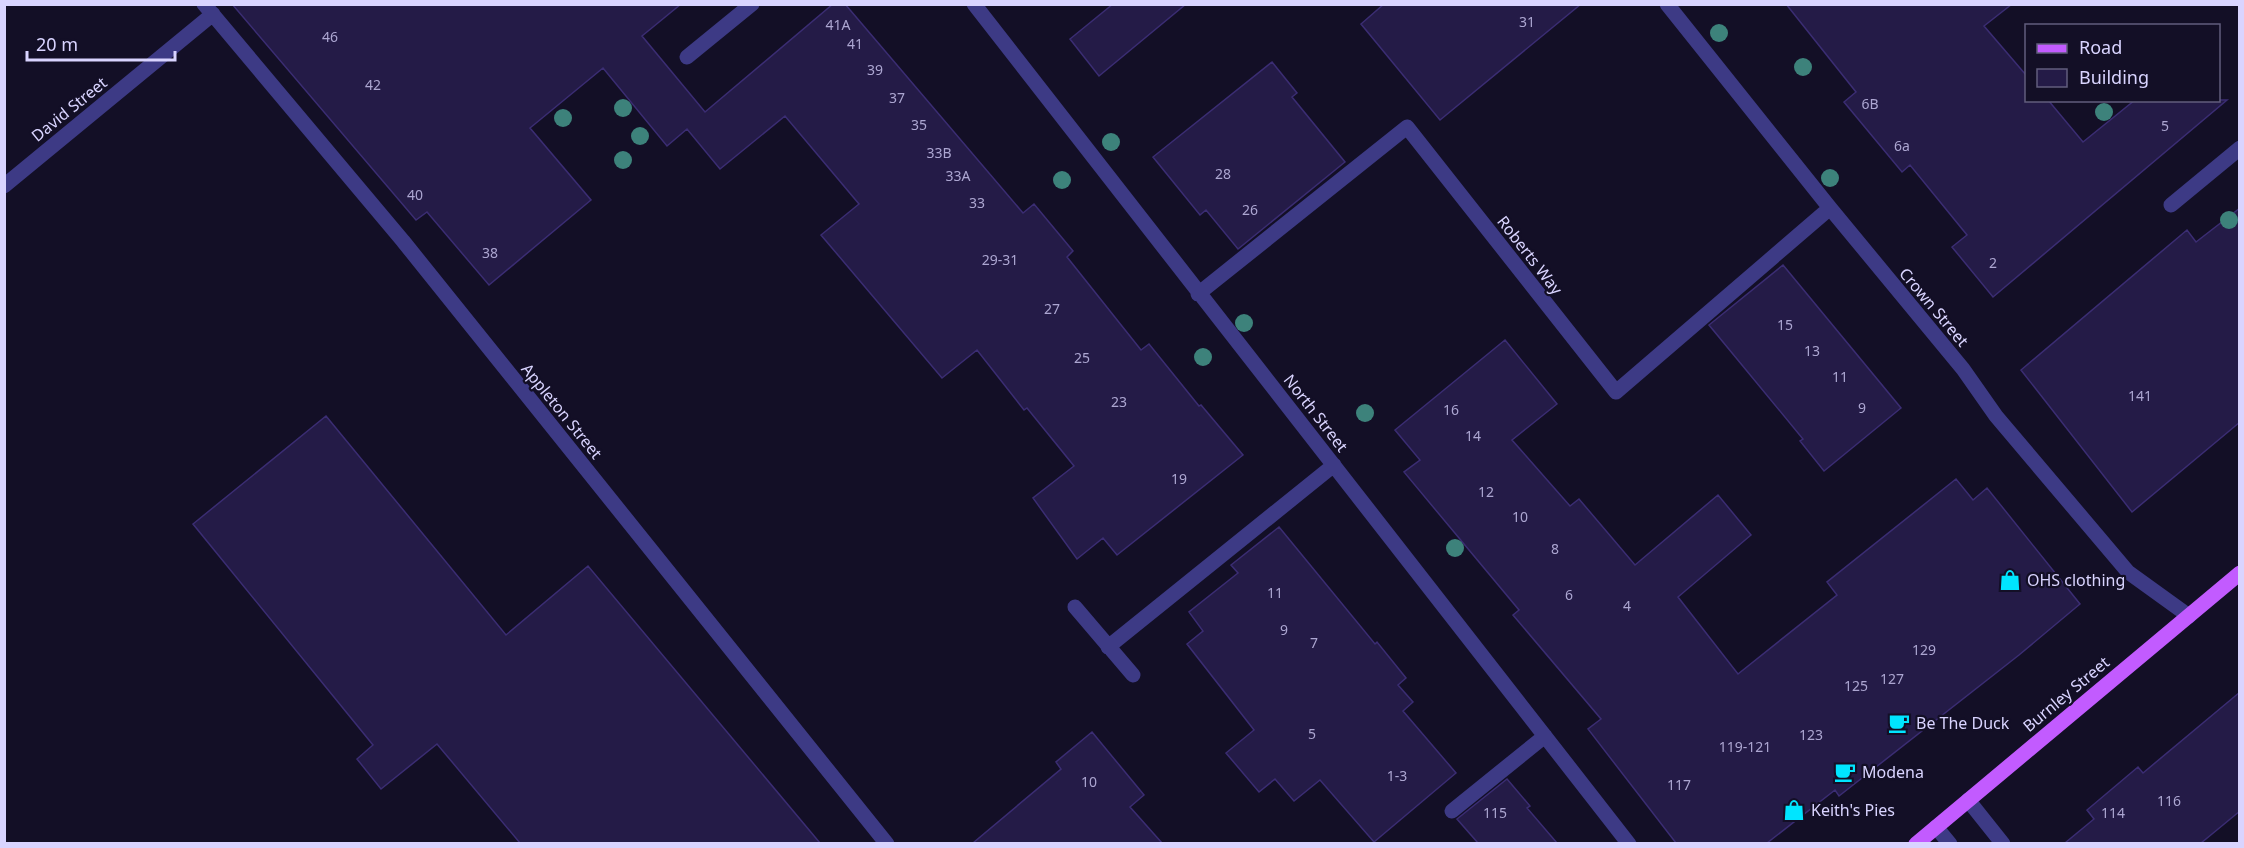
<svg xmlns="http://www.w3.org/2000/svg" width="2244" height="848" viewBox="0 0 2244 848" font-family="'Noto Sans',sans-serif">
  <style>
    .building { fill: #241b47; stroke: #3b2d73; stroke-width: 1.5 }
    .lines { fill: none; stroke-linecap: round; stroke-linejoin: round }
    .minor { stroke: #3d3a85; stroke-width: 15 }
    .major { stroke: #c25bff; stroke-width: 15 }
    .tree { fill: #3d827b }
    .labels { text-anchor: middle; stroke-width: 4.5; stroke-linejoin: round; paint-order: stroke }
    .number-label { font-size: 14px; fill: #aca6d1 }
    .street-label { font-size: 16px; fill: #d9d4ff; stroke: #130f26 }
    .poi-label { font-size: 16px; fill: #d9d4ff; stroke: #130f26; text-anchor: start }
  </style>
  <rect width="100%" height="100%" fill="#130f26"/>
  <!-- building -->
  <path class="building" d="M232,4H681L642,36L705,112L833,4H845L1023,213L1034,204L1073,251L1067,257L1141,350L1149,344L1199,406L1201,405L1243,455L1117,555L1103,538L1077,559L1033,498L1074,466L1027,408L1024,410L977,350L942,378L821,235L859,204L785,116L720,169L687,129L667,146L603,68L530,128L591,200L489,285L427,212L416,220Z
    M1113,4H1186L1099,76L1070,39Z
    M1384,4H1581L1440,120L1361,24Z
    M1786,4H2012L1984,26L2026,75V100H2048L2083,142L2135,100H2227L1993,297L1952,247L1967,235L1910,165L1902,172L1844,102L1856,92Z
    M1272,62L1297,93L1292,97L1345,162L1238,249L1206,210L1200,215L1153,157Z
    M2240,208V422L2132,512L2021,370L2187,230L2196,242Z
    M1783,265L1901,408L1824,471L1800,441L1803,439L1709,325Z
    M1505,340L1557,404L1512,440L1570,506L1579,499L1635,565L1718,495L1751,535L1678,597L1738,674L1837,595L1827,582L1956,479L1973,500L1987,488L2080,604L2019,655L1839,796L1835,790L1767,843H1676L1588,729L1601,719L1513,615L1519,610L1404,472L1420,460L1395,430Z
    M326,416L506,635L588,566L820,843H520L437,744L381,789L357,759L373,745L193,524Z
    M1279,527L1375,644L1377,642L1406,678L1398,685L1413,702L1403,711L1456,773L1374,842L1320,780L1294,801L1275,779L1259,792L1226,753L1254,730L1187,644L1203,631L1189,612L1238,573L1231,565Z
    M2240,692V811L2201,843H2065L2094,819L2087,810L2138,767L2143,773Z
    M1092,732L1144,795L1130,807L1162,843H973L1061,769L1056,762Z
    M1507,779L1530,806L1527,808L1557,843H1478L1457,819Z"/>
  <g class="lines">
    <!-- minor -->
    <path class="minor" d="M204,4L403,241L887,844
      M974,4L1629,844
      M1667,4L1830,208L1963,369L1996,416L2128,572L2189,616
      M687,57L752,4
      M4,186L213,14
      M2171,205L2240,148
      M1198,294L1407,127L1616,392L1830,208
      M1075,607L1133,675
      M1108,647L1334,465
      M1968,800L2003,844
      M1452,811L1545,736
      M1936,827L1950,844"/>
    <!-- major -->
    <path class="major" d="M1916,844L2240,573"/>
  </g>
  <!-- trees -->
  <g class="tree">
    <circle cx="1719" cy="33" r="9"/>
    <circle cx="1803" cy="67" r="9"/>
    <circle cx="623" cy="108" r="9"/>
    <circle cx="2104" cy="112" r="9"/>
    <circle cx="563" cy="118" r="9"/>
    <circle cx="640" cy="136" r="9"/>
    <circle cx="1111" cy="142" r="9"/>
    <circle cx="623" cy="160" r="9"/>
    <circle cx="1830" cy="178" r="9"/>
    <circle cx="1062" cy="180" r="9"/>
    <circle cx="2229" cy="220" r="9"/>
    <circle cx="1244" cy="323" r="9"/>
    <circle cx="1203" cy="357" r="9"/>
    <circle cx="1365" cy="413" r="9"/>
    <circle cx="1455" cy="548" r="9"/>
  </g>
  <!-- icons -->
  <defs>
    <symbol id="shop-bare" viewBox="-9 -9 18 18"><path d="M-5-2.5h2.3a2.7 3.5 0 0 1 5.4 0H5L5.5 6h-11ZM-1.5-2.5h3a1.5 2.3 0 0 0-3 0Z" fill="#00e5ff" stroke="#130f26" stroke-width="2.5" paint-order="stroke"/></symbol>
    <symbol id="cafe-bare" viewBox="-9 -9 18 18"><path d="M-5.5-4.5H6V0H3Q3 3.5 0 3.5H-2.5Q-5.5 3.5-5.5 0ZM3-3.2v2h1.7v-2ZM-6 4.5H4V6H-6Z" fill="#00e5ff" stroke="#130f26" stroke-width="2.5" paint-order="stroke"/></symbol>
  </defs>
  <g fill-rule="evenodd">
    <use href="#shop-bare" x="1995" y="565" width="30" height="30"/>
    <use href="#cafe-bare" x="1884" y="708" width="30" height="30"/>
    <use href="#cafe-bare" x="1830" y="757" width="30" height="30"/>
    <use href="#shop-bare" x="1779" y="795" width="30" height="30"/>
  </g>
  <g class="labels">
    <!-- number labels -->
    <g class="number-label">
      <text x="1527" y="27">31</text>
      <text x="838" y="30">41A</text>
      <text x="330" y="42">46</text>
      <text x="855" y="49">41</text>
      <text x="875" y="75">39</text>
      <text x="373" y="90">42</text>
      <text x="897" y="103">37</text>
      <text x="1870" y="109">6B</text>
      <text x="919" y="130">35</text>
      <text x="2165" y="131">5</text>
      <text x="1902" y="151">6a</text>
      <text x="939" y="158">33B</text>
      <text x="1223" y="179">28</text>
      <text x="958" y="181">33A</text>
      <text x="415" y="200">40</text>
      <text x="977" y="208">33</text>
      <text x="1250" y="215">26</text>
      <text x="490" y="258">38</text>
      <text x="1000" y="265">29-31</text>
      <text x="1993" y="268">2</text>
      <text x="1052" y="314">27</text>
      <text x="1785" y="330">15</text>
      <text x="1812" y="356">13</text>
      <text x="1082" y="363">25</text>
      <text x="1840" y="382">11</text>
      <text x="2140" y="401">141</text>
      <text x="1119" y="407">23</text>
      <text x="1862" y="413">9</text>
      <text x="1451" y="415">16</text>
      <text x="1473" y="441">14</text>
      <text x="1179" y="484">19</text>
      <text x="1486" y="497">12</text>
      <text x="1520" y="522">10</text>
      <text x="1555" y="554">8</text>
      <text x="1275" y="598">11</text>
      <text x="1569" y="600">6</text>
      <text x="1627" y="611">4</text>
      <text x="1284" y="635">9</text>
      <text x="1314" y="648">7</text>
      <text x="1924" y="655">129</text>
      <text x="1892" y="684">127</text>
      <text x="1856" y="691">125</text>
      <text x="1312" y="739">5</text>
      <text x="1811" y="740">123</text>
      <text x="1745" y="752">119-121</text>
      <text x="1397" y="781">1-3</text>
      <text x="1089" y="787">10</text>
      <text x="1679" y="790">117</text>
      <text x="2169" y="806">116</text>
      <text x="1495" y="818">115</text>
      <text x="2113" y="818">114</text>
    </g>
    <!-- street labels -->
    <g class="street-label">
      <text transform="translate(69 109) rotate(-39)" y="6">David Street</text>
      <text transform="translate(1530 255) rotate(52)" y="6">Roberts Way</text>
      <text transform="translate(1934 307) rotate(50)" y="6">Crown Street</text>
      <text transform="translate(562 411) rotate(51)" y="6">Appleton Street</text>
      <text transform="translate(1316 413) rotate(52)" y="6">North Street</text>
      <text transform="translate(2066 694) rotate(-40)" y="6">Burnley Street</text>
    </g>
    <!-- poi labels -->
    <g class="poi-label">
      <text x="2027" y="586">OHS clothing</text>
      <text x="1916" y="729">Be The Duck</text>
      <text x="1862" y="778">Modena</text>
      <text x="1811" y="816">Keith's Pies</text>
    </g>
  </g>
  <!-- border -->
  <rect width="2244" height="848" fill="none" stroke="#d9d4ff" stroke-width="12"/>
  <!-- legend -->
  <rect x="2025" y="24" width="195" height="78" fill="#130f26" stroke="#625e7d" stroke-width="1.5"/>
  <rect x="2037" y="44" width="30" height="9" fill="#c25bff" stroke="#625e7d" stroke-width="1.5"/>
  <text x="2079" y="54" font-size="18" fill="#d9d4ff">Road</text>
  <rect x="2037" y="69" width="30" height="18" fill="#241b47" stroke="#625e7d" stroke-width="1.5"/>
  <text x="2079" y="84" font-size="18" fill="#d9d4ff">Building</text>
  <!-- scale -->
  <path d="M27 51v9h148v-9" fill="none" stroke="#d9d4ff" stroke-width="3"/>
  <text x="36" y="51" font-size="18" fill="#d9d4ff" stroke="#130f26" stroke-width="4.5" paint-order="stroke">20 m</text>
</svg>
